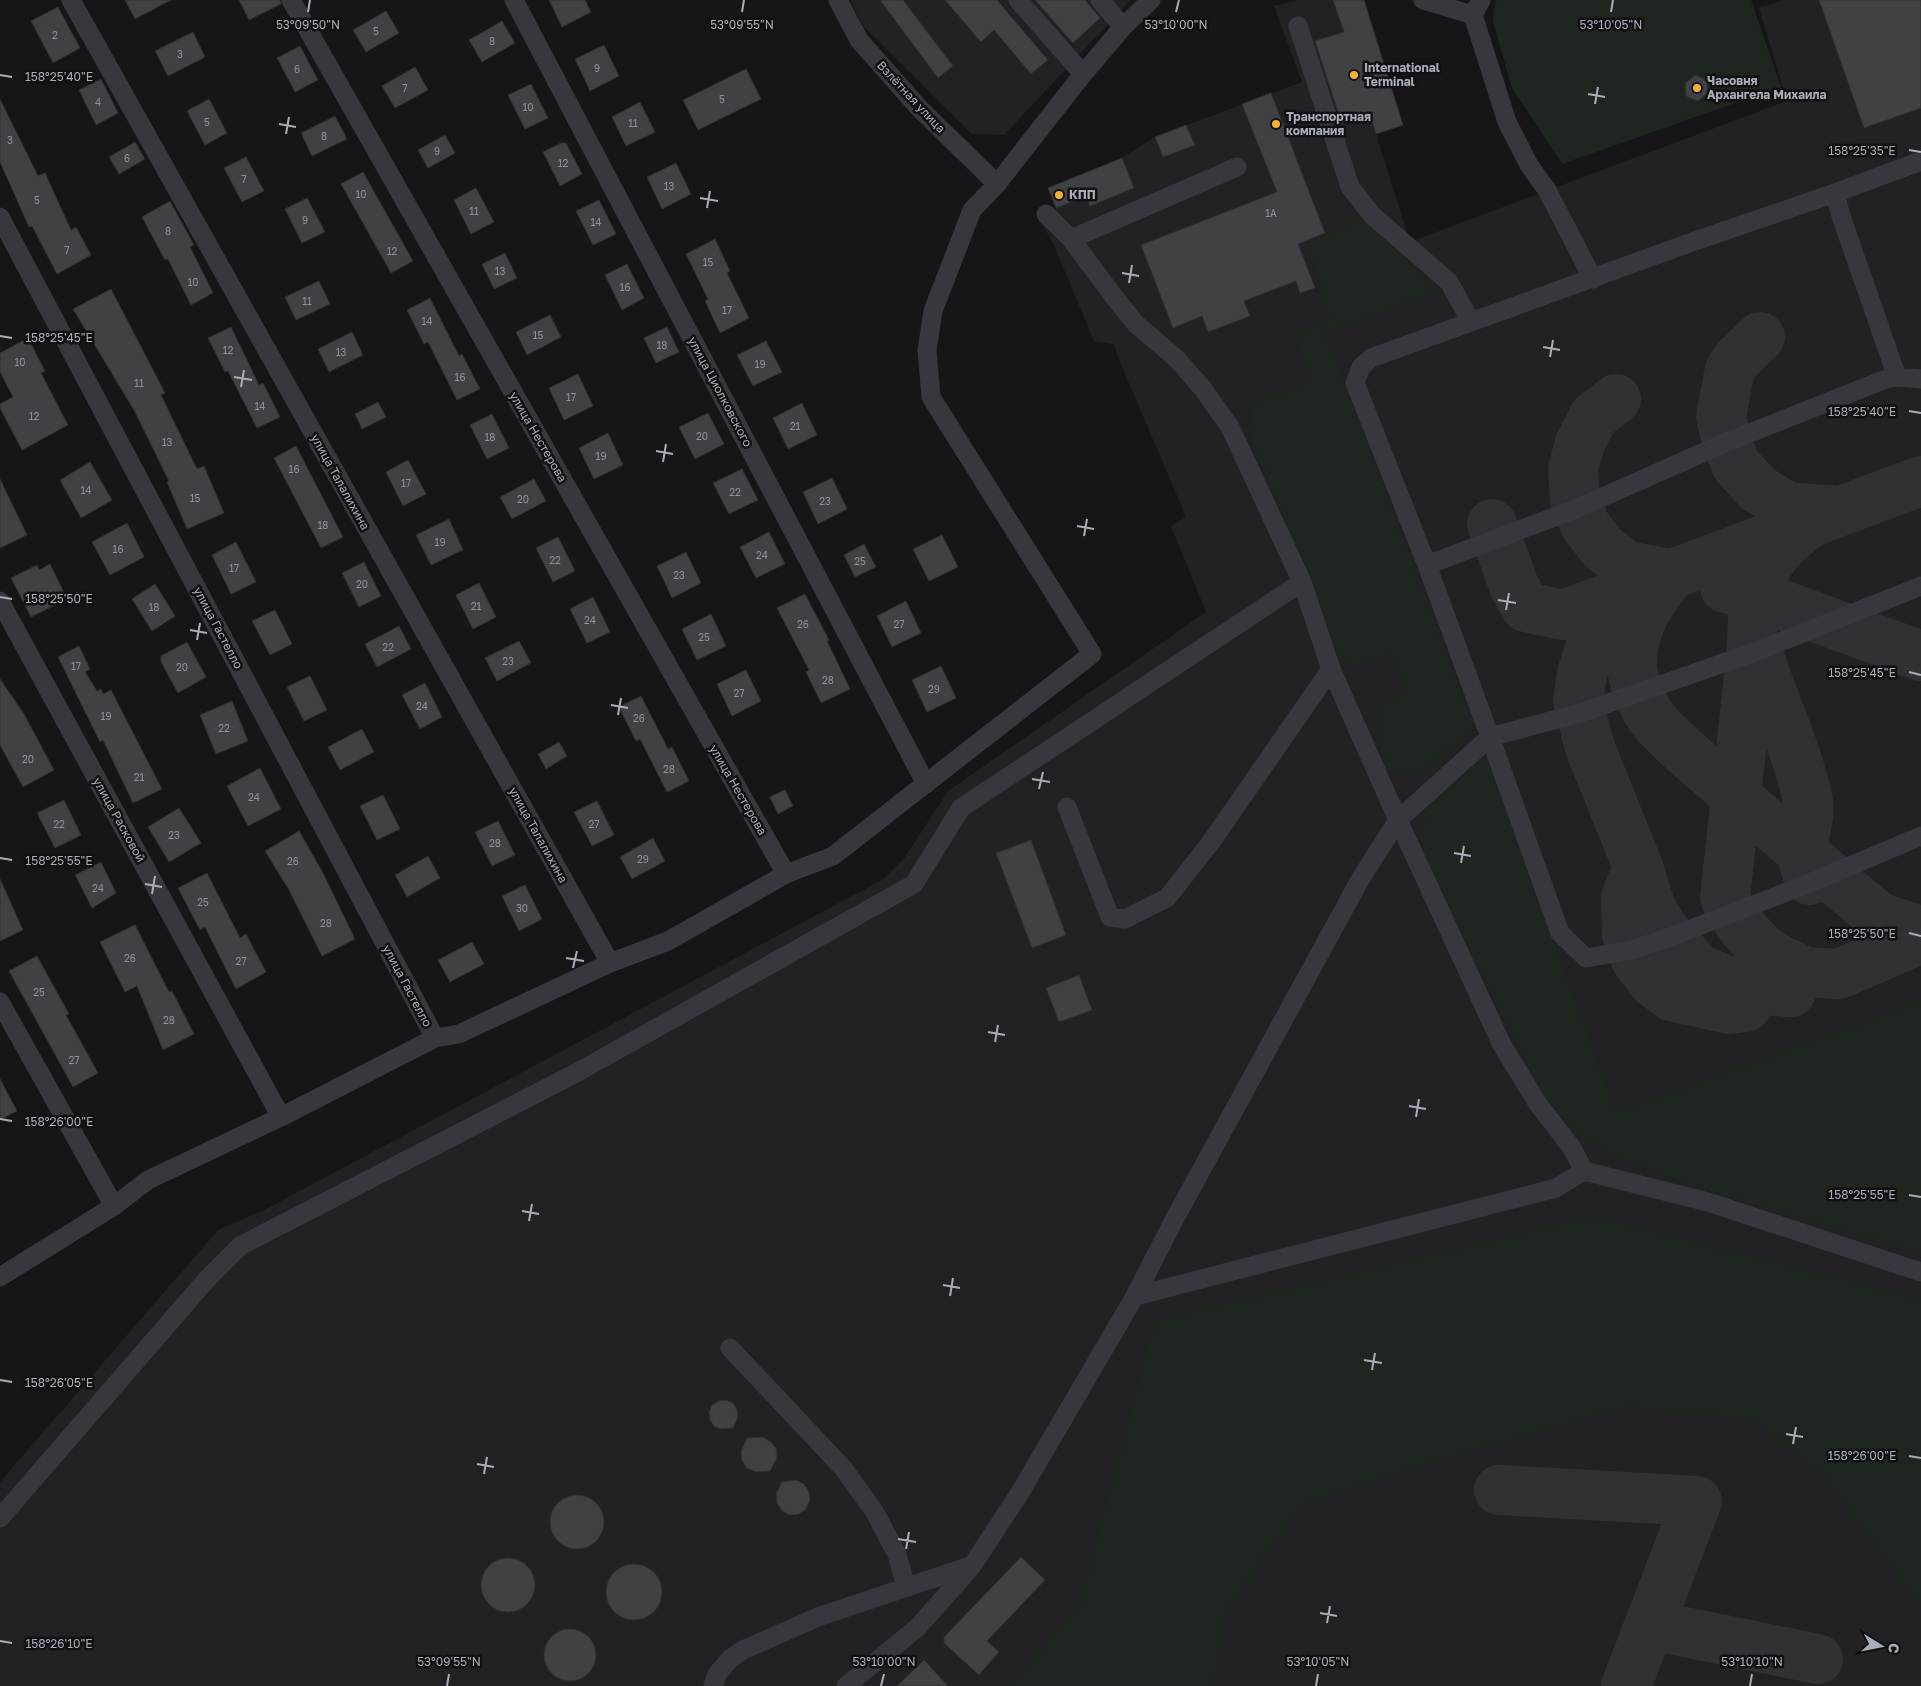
<svg xmlns="http://www.w3.org/2000/svg" width="1921" height="1686" viewBox="0 0 1921 1686" font-family="'Golos Text',sans-serif">
  <style>
    .built { fill: #222225 }
    .green { fill: #1e261f }
    .lines { fill: none; stroke-linecap: round; stroke-linejoin: round }
    .taxiway { stroke: #303135; stroke-width: 50 }
    .building { fill: #404145; stroke: #303034 }
    .minor { stroke: #37383d; stroke-width: 19 }
    .ticks { fill: none; stroke: #a8adb8; stroke-width: 2 }
    .poi-dot { fill: #f2b134; stroke: #111113; stroke-width: 2 }
    .labels { text-anchor: middle; stroke-width: 5; stroke-linejoin: round; paint-order: stroke }
    .number-label { font-size: 10px; fill: #8e929b }
    .poi-label { font-size: 12px; font-weight: bold; fill: #a8adb8; stroke: #111113; text-anchor: start }
    .street-label { font-size: 12px; fill: #a8adb8; stroke: #111113 }
    .ticks-label { font-size: 12px; text-anchor: middle; fill: #a8adb8; stroke: #111113; stroke-width: 5; stroke-linejoin: round; paint-order: stroke }
  </style>
  <rect width="100%" height="100%" fill="#161618"/>
  <!-- built -->
  <path class="built" d="M850,0H1131L1004,135L972,134L864,27Z
    M1298,0H1364L1403,125L1376,134L1410,242L1787,101L1759,8L1783,0H1921V1686H0V1482L218,1230L262,1211L884,879L903,860L948,791L1206,612L1171,526L1186,517L1118,357L1114,344L1094,341L1053,243L1039,219L1056,208L1048,188L1122,158L1155,137L1302,82L1274,6Z"/>
  <!-- green -->
  <path class="green" d="M1498,0H1751L1781,87L1562,164L1511,86L1493,21L1495,1Z
    M1365,215L1378,233L1437,292L1326,333L1475,729L1423,771L1409,773L1390,768C1375,745 1373,730 1382,705L1407,691L1391,653L1356,667L1340,657L1251,438L1250,405L1312,381L1294,334L1329,316L1308,243Z
    M1487,757L1616,1112L1921,1001V1254L1683,1183L1614,1156L1579,1135L1548,1103L1434,883L1424,855L1422,831L1427,804L1462,766Z
    M1591,1216L1921,1299V1608L1825,1477L1752,1419L1627,1407L1444,1459L1301,1505L1223,1618L1215,1686H1010L1080,1602L1155,1321Z"/>
  <g class="lines">
    <!-- taxiway -->
    <path class="taxiway" d="M1760,337L1738,358L1730,369L1721,417L1727,442L1736,465L1758,489L1787,507L1838,511
      M1616,399L1594,416L1580,443L1573,469L1575,499L1585,525L1603,548L1627,566L1672,574C1650,599 1631,629 1632,665C1632,680 1644,709 1654,721C1671,741 1692,758 1712,775C1761,819 1812,860 1862,903L1879,917L1921,931
      M1814,520C1791,537 1773,551 1761,578C1750,602 1754,631 1751,657C1742,737 1733,817 1725,898L1732,912L1743,928L1760,947L1780,960L1806,972L1839,974L1911,943
      M1492,524L1514,586L1526,607L1563,615L1921,481
      M1725,588L1755,595L1921,656
      M1649,589L1630,601L1591,646L1582,673L1578,701L1590,748L1638,867L1651,908L1663,929L1697,968L1747,989L1791,992
      M1757,650C1773,701 1797,749 1808,801C1811,816 1803,835 1802,850C1802,859 1807,871 1809,880
      M1637,870L1626,897L1627,935L1636,960L1654,983L1671,996L1729,1009L1746,1007
      M1499,1490L1697,1501L1626,1686
      M1650,1625L1818,1659"/>
  </g>
  <!-- building -->
  <path class="building" d="M125,0H171L135,19Z
    M239,0H280L281,4L249,20Z
    M549,0H585L591,12L562,27Z
    M880,0H903L953,66L938,78Z
    M945,0H997L1048,60L1031,74L994,30L981,42Z
    M1035,0H1085L1100,18L1073,43Z
    M1333,0H1364L1403,125L1376,134L1370,115L1342,124L1315,41L1344,32Z
    M1819,0H1921V108L1864,128Z
    M58,7L80,48L53,63L31,21Z
    M386,11L399,33L366,52L353,30Z
    M502,21L515,43L482,62L469,40Z
    M193,32L205,57L168,76L155,51Z
    M604,45L619,76L590,91L575,59Z
    M300,46L318,80L295,92L277,58Z
    M415,67L428,90L395,108L382,86Z
    M746,69L761,99L698,130L683,100Z
    M1696,75L1707,81L1708,93L1698,101L1686,96L1685,83Z
    M101,79L118,113L96,125L79,90Z
    M531,84L548,118L525,129L508,95Z
    M1271,93L1325,233L1298,244L1315,288L1300,293L1296,281L1244,301L1250,316L1208,332L1202,316L1173,328L1141,245L1277,192L1242,104Z
    M0,99L38,176L45,173L71,230L76,227L91,255L57,274L32,226L29,227L0,162Z
    M209,99L227,133L205,145L187,111Z
    M640,102L655,132L626,146L612,117Z
    M335,116L347,139L312,156L301,133Z
    M1186,125L1195,145L1163,157L1155,137Z
    M445,135L455,153L428,168L418,150Z
    M135,142L145,159L119,174L109,157Z
    M561,143H566L582,174L560,186L543,152Z
    M246,157L264,191L242,202L224,168Z
    M1122,158L1134,188L1090,206L1086,196L1056,208L1048,188Z
    M676,163L691,194L662,209L647,177Z
    M363,172L413,261L391,273L341,184Z
    M476,188L494,222L471,234L454,200Z
    M307,198L325,232L302,243L285,209Z
    M599,200L616,234L593,245L576,211Z
    M170,201L194,245L190,247L213,293L191,305L168,259L165,260L142,217Z
    M715,239L730,271L727,273L749,318L720,333L705,301L708,299L686,254Z
    M505,253L517,278L494,289L482,264Z
    M627,264L644,298L622,310L605,275Z
    M319,281L330,304L296,320L285,297Z
    M111,289L165,393L161,395L197,469L204,466L224,513L187,529L167,482L169,481L134,410L73,309Z
    M430,298L459,356L462,354L480,389L457,400L428,342L424,344L407,310Z
    M550,315L561,337L527,355L516,332Z
    M231,327L259,385L263,383L280,417L257,428L228,371L225,372L208,338Z
    M667,327L679,352L656,363L644,338Z
    M352,332L363,355L329,372L318,349Z
    M28,338L45,371L41,373L68,425L22,450L0,408V404L13,397L0,372V353Z
    M766,341L782,372L753,386L737,355Z
    M578,374L593,406L564,420L549,388Z
    M378,402L386,417L362,429L355,414Z
    M802,403L817,435L788,449L773,418Z
    M708,413L724,444L695,459L679,427Z
    M492,414L509,448L487,459L470,425Z
    M608,433L623,465L594,479L579,448Z
    M296,446L343,537L321,548L274,458Z
    M408,460L426,494L403,506L386,472Z
    M90,462L112,500L81,518L60,480Z
    M742,469L758,500L729,514L713,483Z
    M832,478L847,509L818,524L803,492Z
    M0,479L27,535L0,548Z
    M534,479L546,501L512,519L500,497Z
    M449,519L463,550L431,565L416,535Z
    M127,523L144,557L110,575L92,542Z
    M769,532L785,564L756,578L740,547Z
    M942,535L958,567L929,581L913,549Z
    M558,537L575,571L553,582L536,548Z
    M236,542L256,582L231,594L212,555Z
    M864,544L876,567L855,577L844,555Z
    M686,552L701,583L672,598L657,566Z
    M364,562L381,596L359,607L342,573Z
    M50,564L67,599L31,617L11,578L37,565L39,570Z
    M479,583L496,617L473,629L456,595Z
    M155,584L175,616L152,631L132,599Z
    M805,594L829,640L827,641L850,689L821,703L806,672L809,670L777,608Z
    M593,597L610,632L587,643L570,609Z
    M906,601L921,633L892,647L877,616Z
    M275,610L292,644L270,655L252,621Z
    M711,614L726,646L697,660L682,629Z
    M399,626L411,649L377,667L365,644Z
    M519,641L531,663L497,681L485,658Z
    M187,642L206,677L178,693L161,662V656Z
    M79,646L90,669L85,672L97,691L101,689L103,694L111,690L162,789L133,803L103,740L100,742L58,657Z
    M941,666L956,698L927,712L912,680Z
    M746,670L761,701L732,716L717,684Z
    M310,676L327,710L304,721L287,687Z
    M0,679L24,714L54,770L23,787L0,745Z
    M425,683L442,717L420,729L402,695Z
    M641,696L668,749L672,747L689,781L667,792L640,739L636,741L619,707Z
    M232,701L248,741L216,754L200,715Z
    M362,729L374,752L340,770L328,747Z
    M559,742L567,756L546,769L538,754Z
    M260,768L281,809L248,826L227,786Z
    M785,790L793,806L778,814L770,797Z
    M383,795L400,829L377,840L360,806Z
    M64,800L81,835L55,848L37,813Z
    M597,801L614,835L592,846L574,812Z
    M179,808L201,843L169,862L148,827Z
    M498,821L515,855L492,866L475,832Z
    M299,831L322,871L355,939L322,956L289,890L265,851Z
    M653,838L665,861L632,879L620,857Z
    M1031,840L1066,935L1032,948L996,853Z
    M428,856L440,878L407,897L395,875Z
    M101,862L116,893L92,908L75,875Z
    M207,873L240,938L246,934L266,972L236,989L205,927L200,930L178,888Z
    M0,879L23,930L0,941Z
    M525,885L542,919L519,931L502,896Z
    M135,925L169,992L172,991L194,1034L163,1050L137,986L125,992L100,942Z
    M472,942L484,964L450,982L438,960Z
    M37,956L69,1014L66,1015L98,1073L73,1087L9,971Z
    M1079,975L1092,1010L1059,1022L1046,988Z
    M0,1079L17,1111L0,1120Z
    M726,1400L733,1403L737,1410L738,1417L733,1428L721,1429L714,1426L710,1420L709,1412L712,1405L719,1401Z
    M762,1437L770,1441L776,1448L777,1458L770,1471L756,1472L747,1468L742,1461L741,1451L747,1438Z
    M796,1480L804,1484L809,1492L810,1500L806,1509L799,1514L790,1515L782,1511L777,1503L776,1494L782,1482Z
    M550 1522a27 27 0 1 1 54 0a27 27 0 1 1-54 0Z
    M1021,1557L1045,1580L987,1641L999,1652L979,1675L944,1643V1637Z
    M481 1585a27 27 0 1 1 54 0a27 27 0 1 1-54 0Z
    M606 1592a28 28 0 1 1 56 0a28 28 0 1 1-56 0Z
    M544 1655a26 26 0 1 1 52 0a26 26 0 1 1-52 0Z
    M924,1660L948,1686H897Z"/>
  <g class="lines">
    <!-- minor -->
    <path class="minor" d="M71,0L610,963
      M291,0L786,874
      M514,0L926,784
      M838,0L859,40L919,108L997,184
      M1018,0L1083,74
      M1100,0L1123,27
      M1423,0L1473,15
      M1481,0L1473,15L1507,122L1529,165L1547,190L1593,279
      M1298,26L1350,187L1372,215L1449,282L1471,322
      M1835,193L1921,161
      M0,217L435,1038
      M1071,239L1237,167
      M1897,377L1841,216L1835,193L1695,241L1371,358L1361,367L1355,383L1427,565L1490,737L1398,820L1502,1045L1538,1104L1572,1148L1584,1171L1708,1202L1921,1272
      M1427,565L1578,508L1727,442L1886,379L1897,377L1921,379
      M1921,586L1752,653L1580,713L1490,737L1560,933L1586,958L1632,950L1670,937L1810,883L1921,836
      M0,601L281,1117
      M1067,807L1110,917L1125,919L1167,898L1211,842L1331,669
      M0,1002L114,1206
      M0,1277L114,1206L148,1180L281,1117L435,1038L459,1034L610,963L668,941L786,874L833,856L1092,654L931,397L927,350L933,311L972,210L997,184L1083,74L1123,27L1151,0
      M1135,1296L1556,1188L1584,1171
      M730,1348L843,1468L874,1511L897,1554L906,1587
      M0,1518L208,1278L240,1246L576,1073L914,884L961,808L1302,582
      M713,1686L717,1674L731,1658L743,1650L818,1617L970,1566
      M846,1686L918,1627L972,1566L1021,1491L1135,1296L1174,1220L1361,878L1398,820L1331,669L1302,582L1230,427L1203,389L1177,359L1136,324L1115,298L1071,239L1046,214"/>
  </g>
  <!-- ticks -->
  <path class="ticks" d="M308,12L310,0M742,12L744,0M1176,12L1179,0M1611,12L1613,0M0,75L12,77M1588,94L1605,97M1595,104L1598,87M279,124L296,127M286,134L289,117M1909,150L1921,152M700,198L718,201M707,208L710,191M1122,273L1139,276M1129,283L1132,265M0,336L12,338M1543,347L1560,350M1550,357L1553,340M234,377L252,380M241,387L244,370M1909,411L1921,413M656,451L673,454M663,462L666,444M1077,526L1094,529M1084,536L1087,519M0,597L12,599M1498,600L1516,603M1506,610L1509,593M190,630L207,633M197,640L200,623M1909,672L1921,675M611,705L628,708M618,715L621,698M1032,779L1050,782M1039,789L1043,772M1454,853L1471,856M0,858L12,860M1461,863L1464,846M145,884L162,887M152,894L155,876M1909,933L1921,936M566,958L584,961M573,968L577,951M988,1032L1005,1035M995,1042L998,1025M1409,1106L1426,1109M1416,1117L1419,1099M0,1119L12,1121M1909,1195L1921,1197M522,1211L539,1214M529,1221L532,1204M943,1285L960,1288M950,1296L953,1278M1364,1360L1382,1363M1372,1370L1375,1353M0,1380L12,1382M1786,1434L1803,1437M1793,1444L1796,1427M1909,1456L1921,1458M477,1464L494,1467M484,1474L487,1457M898,1539L916,1542M906,1549L909,1532M1320,1613L1337,1616M1327,1623L1330,1606M0,1641L12,1643M447,1686L449,1674M881,1686L884,1674M1316,1686L1318,1674M1750,1686L1752,1674"/>
  <!-- markers -->
  <g class="poi-dot">
    <circle cx="1354" cy="75" r="5"/>
    <circle cx="1697" cy="88" r="5"/>
    <circle cx="1276" cy="124" r="5"/>
    <circle cx="1059" cy="195" r="5"/>
  </g>
  <g class="labels">
    <!-- number labels -->
    <g class="number-label">
      <text x="376" y="35">5</text>
      <text x="55" y="39">2</text>
      <text x="492" y="45">8</text>
      <text x="180" y="58">3</text>
      <text x="597" y="72">9</text>
      <text x="297" y="73">6</text>
      <text x="405" y="92">7</text>
      <text x="722" y="103">5</text>
      <text x="98" y="106">4</text>
      <text x="528" y="111">10</text>
      <text x="207" y="126">5</text>
      <text x="633" y="127">11</text>
      <text x="324" y="140">8</text>
      <text x="10" y="144">3</text>
      <text x="437" y="155">9</text>
      <text x="127" y="162">6</text>
      <text x="563" y="167">12</text>
      <text x="244" y="183">7</text>
      <text x="669" y="190">13</text>
      <text x="361" y="198">10</text>
      <text x="37" y="204">5</text>
      <text x="474" y="215">11</text>
      <text x="1271" y="217">1А</text>
      <text x="305" y="224">9</text>
      <text x="596" y="226">14</text>
      <text x="168" y="235">8</text>
      <text x="67" y="254">7</text>
      <text x="392" y="255">12</text>
      <text x="708" y="266">15</text>
      <text x="500" y="275">13</text>
      <text x="193" y="286">10</text>
      <text x="625" y="291">16</text>
      <text x="307" y="305">11</text>
      <text x="727" y="314">17</text>
      <text x="427" y="325">14</text>
      <text x="538" y="339">15</text>
      <text x="662" y="349">18</text>
      <text x="228" y="354">12</text>
      <text x="341" y="356">13</text>
      <text x="20" y="366">10</text>
      <text x="760" y="368">19</text>
      <text x="460" y="381">16</text>
      <text x="139" y="387">11</text>
      <text x="571" y="401">17</text>
      <text x="260" y="410">14</text>
      <text x="34" y="420">12</text>
      <text x="795" y="430">21</text>
      <text x="702" y="440">20</text>
      <text x="490" y="441">18</text>
      <text x="167" y="446">13</text>
      <text x="601" y="460">19</text>
      <text x="294" y="473">16</text>
      <text x="406" y="487">17</text>
      <text x="86" y="494">14</text>
      <text x="735" y="496">22</text>
      <text x="195" y="502">15</text>
      <text x="523" y="503">20</text>
      <text x="825" y="505">23</text>
      <text x="323" y="529">18</text>
      <text x="440" y="546">19</text>
      <text x="118" y="553">16</text>
      <text x="762" y="559">24</text>
      <text x="555" y="564">22</text>
      <text x="860" y="565">25</text>
      <text x="234" y="572">17</text>
      <text x="679" y="579">23</text>
      <text x="362" y="588">20</text>
      <text x="476" y="610">21</text>
      <text x="154" y="611">18</text>
      <text x="590" y="624">24</text>
      <text x="803" y="628">26</text>
      <text x="899" y="628">27</text>
      <text x="704" y="641">25</text>
      <text x="388" y="651">22</text>
      <text x="508" y="665">23</text>
      <text x="76" y="670">17</text>
      <text x="182" y="671">20</text>
      <text x="828" y="684">28</text>
      <text x="934" y="693">29</text>
      <text x="739" y="697">27</text>
      <text x="422" y="710">24</text>
      <text x="106" y="720">19</text>
      <text x="639" y="722">26</text>
      <text x="224" y="732">22</text>
      <text x="28" y="763">20</text>
      <text x="669" y="773">28</text>
      <text x="139" y="781">21</text>
      <text x="254" y="801">24</text>
      <text x="59" y="828">22</text>
      <text x="594" y="828">27</text>
      <text x="174" y="839">23</text>
      <text x="495" y="847">28</text>
      <text x="643" y="863">29</text>
      <text x="293" y="865">26</text>
      <text x="98" y="892">24</text>
      <text x="203" y="906">25</text>
      <text x="522" y="912">30</text>
      <text x="326" y="927">28</text>
      <text x="130" y="962">26</text>
      <text x="241" y="965">27</text>
      <text x="39" y="996">25</text>
      <text x="169" y="1024">28</text>
      <text x="74" y="1064">27</text>
    </g>
    <!-- poi labels -->
    <g class="poi-label">
      <text x="1364" y="72">International<tspan x="1364" dy="14">Terminal</tspan></text>
      <text x="1707" y="85">Часовня<tspan x="1707" dy="14">Архангела Михаила</tspan></text>
      <text x="1286" y="121">Транспортная<tspan x="1286" dy="14">компания</tspan></text>
      <text x="1069" y="199">КПП</text>
    </g>
    <!-- street labels -->
    <g class="street-label">
      <text transform="translate(911 97) rotate(47)" y="4">Взлётная улица</text>
      <text transform="translate(720 392) rotate(62)" y="4">улица Циолковского</text>
      <text transform="translate(538 437) rotate(60)" y="4">улица Нестерова</text>
      <text transform="translate(340 482) rotate(61)" y="4">улица Талалихина</text>
      <text transform="translate(218 628) rotate(62)" y="4">улица Гастелло</text>
      <text transform="translate(738 790) rotate(60)" y="4">улица Нестерова</text>
      <text transform="translate(119 820) rotate(61)" y="4">улица Расковой</text>
      <text transform="translate(538 835) rotate(61)" y="4">улица Талалихина</text>
      <text transform="translate(407 986) rotate(62)" y="4">улица Гастелло</text>
    </g>
  </g>
  <g class="ticks-label">
    <text x="308" y="29">53°09'50"N</text>
    <text x="742" y="29">53°09'55"N</text>
    <text x="1176" y="29">53°10'00"N</text>
    <text x="1611" y="29">53°10'05"N</text>
    <text x="59" y="81">158°25'40"E</text>
    <text x="1862" y="155">158°25'35"E</text>
    <text x="59" y="342">158°25'45"E</text>
    <text x="1862" y="416">158°25'40"E</text>
    <text x="59" y="603">158°25'50"E</text>
    <text x="1862" y="677">158°25'45"E</text>
    <text x="59" y="865">158°25'55"E</text>
    <text x="1862" y="938">158°25'50"E</text>
    <text x="59" y="1126">158°26'00"E</text>
    <text x="1862" y="1199">158°25'55"E</text>
    <text x="59" y="1387">158°26'05"E</text>
    <text x="1862" y="1460">158°26'00"E</text>
    <text x="59" y="1648">158°26'10"E</text>
    <text x="449" y="1666">53°09'55"N</text>
    <text x="884" y="1666">53°10'00"N</text>
    <text x="1318" y="1666">53°10'05"N</text>
    <text x="1752" y="1666">53°10'10"N</text>
  </g>
  <!-- north arrow -->
  <g transform="translate(1881 1646) rotate(100)" stroke="#111113" stroke-width="4" paint-order="stroke">
  <path d="M0-4L9 19L0 12L-9 19Z" fill="#a8adb8"/>
  <text y="-8" font-size="14" font-weight="bold" text-anchor="middle" fill="#a8adb8">С</text>
  </g>
</svg>
